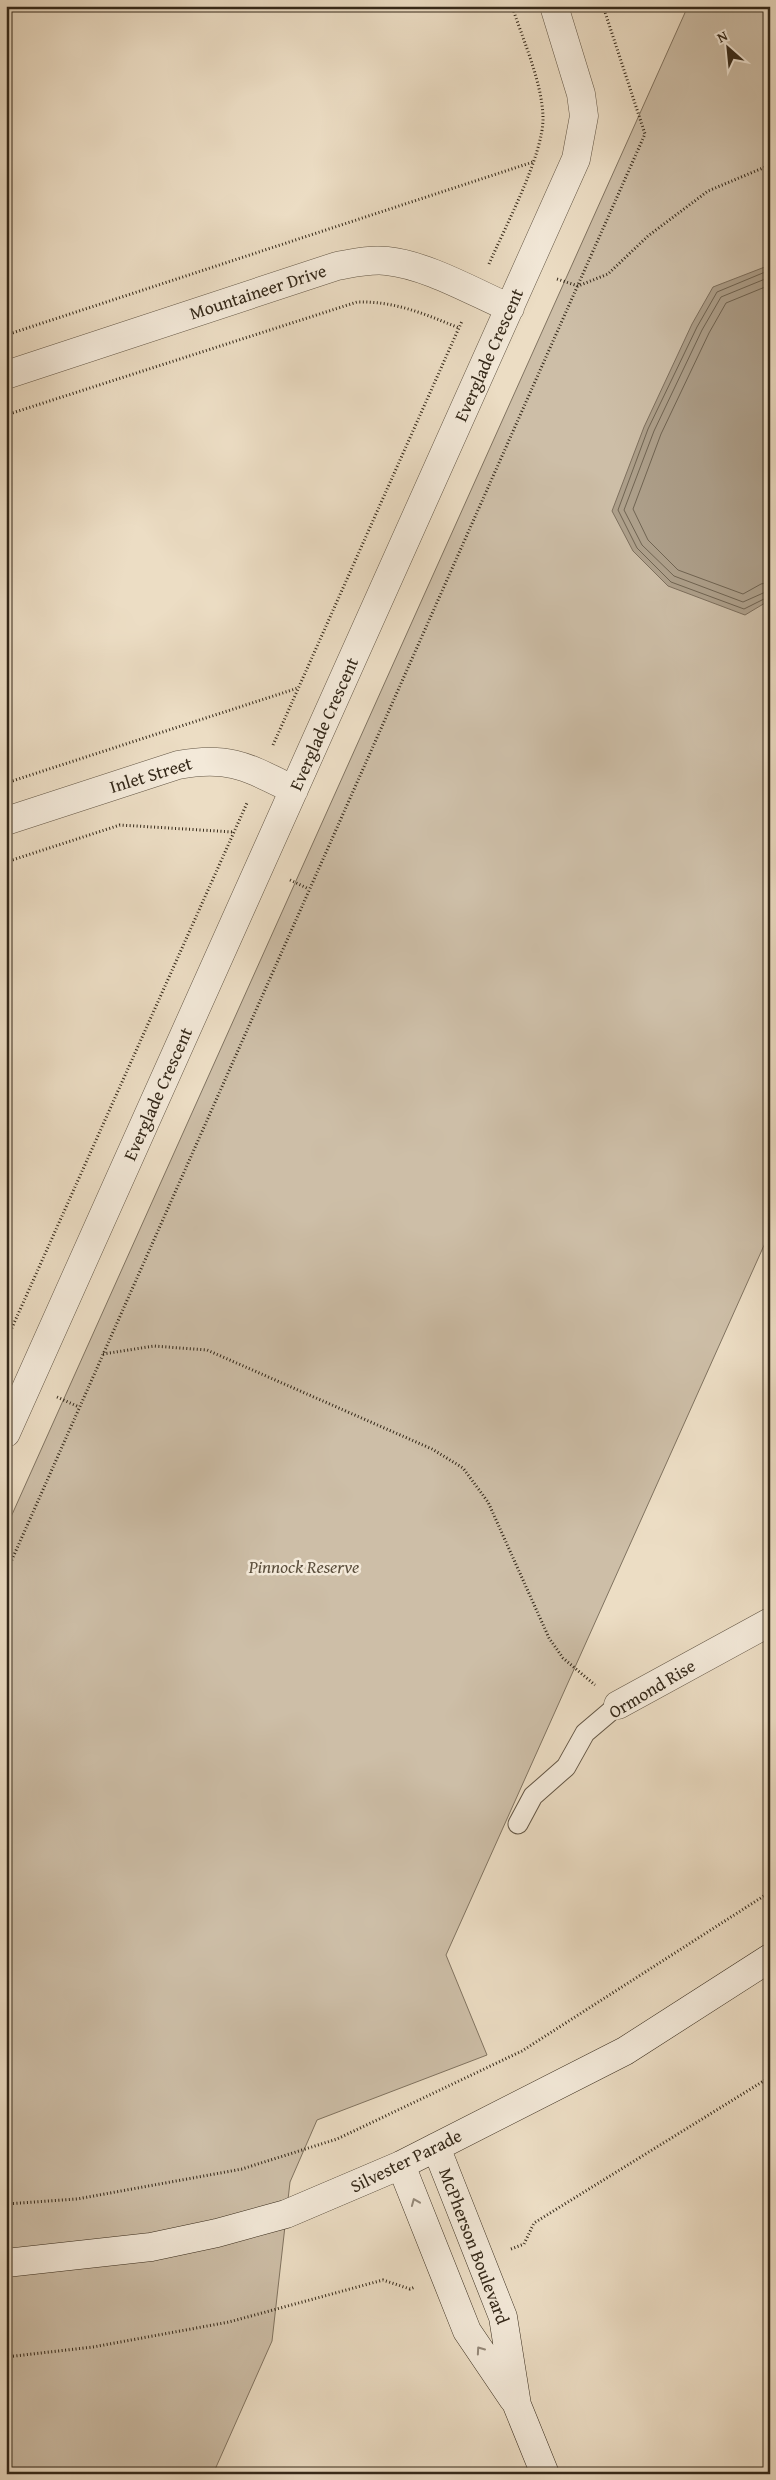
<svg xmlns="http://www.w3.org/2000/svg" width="776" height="2480" viewBox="0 0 776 2480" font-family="'Gentium Book Plus',serif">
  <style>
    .green { fill: #cdbea7; stroke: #807360 }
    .water { fill: #ad9f8a; stroke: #7d6f5d }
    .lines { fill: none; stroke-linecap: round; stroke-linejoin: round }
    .shore { stroke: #706452; stroke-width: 1 }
    .lane-casing { stroke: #625544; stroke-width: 21 }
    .street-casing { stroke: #625544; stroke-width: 29 }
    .secondary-casing { stroke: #342819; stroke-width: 29 }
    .path { stroke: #342819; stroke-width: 3; stroke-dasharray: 1 2.5; stroke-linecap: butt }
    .lane { stroke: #f3e9d9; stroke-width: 19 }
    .street { stroke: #f3e9d9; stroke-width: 28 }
    .secondary { stroke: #f3e9d9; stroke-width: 28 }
    .oneway { stroke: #948879 }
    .labels { text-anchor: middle; stroke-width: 5; stroke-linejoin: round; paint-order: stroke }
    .street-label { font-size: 18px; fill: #342819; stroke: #f3e9d9 }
    .park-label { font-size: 18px; font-style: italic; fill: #5a4e3c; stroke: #f3e9d9 }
  </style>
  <rect width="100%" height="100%" fill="#ecddc4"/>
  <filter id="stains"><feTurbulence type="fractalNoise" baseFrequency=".004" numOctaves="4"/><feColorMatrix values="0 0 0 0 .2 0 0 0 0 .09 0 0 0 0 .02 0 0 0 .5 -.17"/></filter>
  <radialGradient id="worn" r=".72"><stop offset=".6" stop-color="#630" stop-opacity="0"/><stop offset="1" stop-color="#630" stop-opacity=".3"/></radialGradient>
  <!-- green -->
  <path class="green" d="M688,6H770V1232L446,1955L487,2055L317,2120L290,2182L272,2341L213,2474H6V1528Z"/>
  <!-- water -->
  <path class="water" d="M770,265V600L745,615L668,586L633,551L612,511L644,427L692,324L713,287Z"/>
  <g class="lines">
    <!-- shore -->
    <path class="shore" d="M770,270L717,292L697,327L648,429L618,510L637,548L671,582L744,609L770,596
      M770,277L721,297L702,330L654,431L624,510L642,545L674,576L743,602L770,590
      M770,285L726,303L709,333L661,434L633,509L648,540L678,570L743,594L761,584L770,582"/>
    <defs>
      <path id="lane" d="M518,1824L533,1796L566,1767L585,1733L618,1705"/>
      <path id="street" d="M6,375L337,266C354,263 370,259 387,261C427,265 473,292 510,308
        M6,821L178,765C230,755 249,768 294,790
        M6,1433L576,159L584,116L581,94L554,6
        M618,1705L770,1622"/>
      <path id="secondary" d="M436,2147L503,2317L517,2405L545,2474
        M401,2165L467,2331L513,2399
        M6,2263L151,2247L217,2233L286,2214L401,2165L625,2051L770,1958"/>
    </defs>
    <!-- lane casing -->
    <use href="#lane" class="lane-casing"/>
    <!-- street casing -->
    <use href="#street" class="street-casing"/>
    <!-- secondary casing -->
    <use href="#secondary" class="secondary-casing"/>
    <!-- path -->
    <path class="path" d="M489,264C505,227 544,154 543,117C542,82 523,40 512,6
      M557,279L578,286L608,274L648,236L708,191L770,165
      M6,335L533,162
      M6,415L357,302C395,301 425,314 459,328
      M273,745L462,321
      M6,783L298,688
      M6,862L120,825L233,832
      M290,880L309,889
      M6,1341L247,803
      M103,1354L154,1346L207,1350L432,1449L463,1468L488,1502L549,1638L563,1658L595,1685
      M57,1397L79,1407
      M6,1573L645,134L603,6
      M6,2204L77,2199L242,2169L337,2139L522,2051L770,1892
      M511,2249L524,2244L534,2223L770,2077
      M6,2357L93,2347L229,2322L383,2280L410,2289L415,2287"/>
    <!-- lane -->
    <use href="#lane" class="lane"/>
    <!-- street -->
    <use href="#street" class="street"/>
    <!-- secondary -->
    <use href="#secondary" class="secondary"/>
  </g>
  <!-- one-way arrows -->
  <defs><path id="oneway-chevron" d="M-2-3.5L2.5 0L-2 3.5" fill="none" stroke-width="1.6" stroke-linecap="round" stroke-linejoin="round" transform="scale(1.25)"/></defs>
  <g class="oneway">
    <use href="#oneway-chevron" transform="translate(415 2202) rotate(-112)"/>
    <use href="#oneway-chevron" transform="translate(480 2350) rotate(-125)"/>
  </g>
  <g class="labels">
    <!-- street labels -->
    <g class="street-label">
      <text transform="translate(258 292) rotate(-18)" y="6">Mountaineer Drive</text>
      <text transform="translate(489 355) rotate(-66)" y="6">Everglade Crescent</text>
      <text transform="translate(324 724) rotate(-66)" y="6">Everglade Crescent</text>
      <text transform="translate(151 775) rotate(-17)" y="6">Inlet Street</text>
      <text transform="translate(158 1094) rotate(-66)" y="6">Everglade Crescent</text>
      <text transform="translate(652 1689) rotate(-31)" y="6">Ormond Rise</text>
      <text transform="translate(406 2161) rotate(-26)" y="6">Silvester Parade</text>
      <text transform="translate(474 2246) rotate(69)" y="6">McPherson Boulevard</text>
    </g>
    <!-- park labels -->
    <g class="park-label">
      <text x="304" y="1573">Pinnock Reserve</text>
    </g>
  </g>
  <!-- margin -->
  <rect width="776" height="2480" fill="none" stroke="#ecddc4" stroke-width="25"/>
  <rect x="8" y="8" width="761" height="2465" fill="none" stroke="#342819" stroke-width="2.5"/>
  <rect x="12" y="12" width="751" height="2455" fill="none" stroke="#342819"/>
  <!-- north arrow -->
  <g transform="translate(728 48) rotate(333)" stroke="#f3e9d9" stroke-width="4" paint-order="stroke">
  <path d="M0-4L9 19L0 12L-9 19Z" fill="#342819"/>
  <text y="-8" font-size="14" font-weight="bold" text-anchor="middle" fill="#342819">N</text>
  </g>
  <rect width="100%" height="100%" filter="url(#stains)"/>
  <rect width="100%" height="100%" fill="url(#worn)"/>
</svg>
